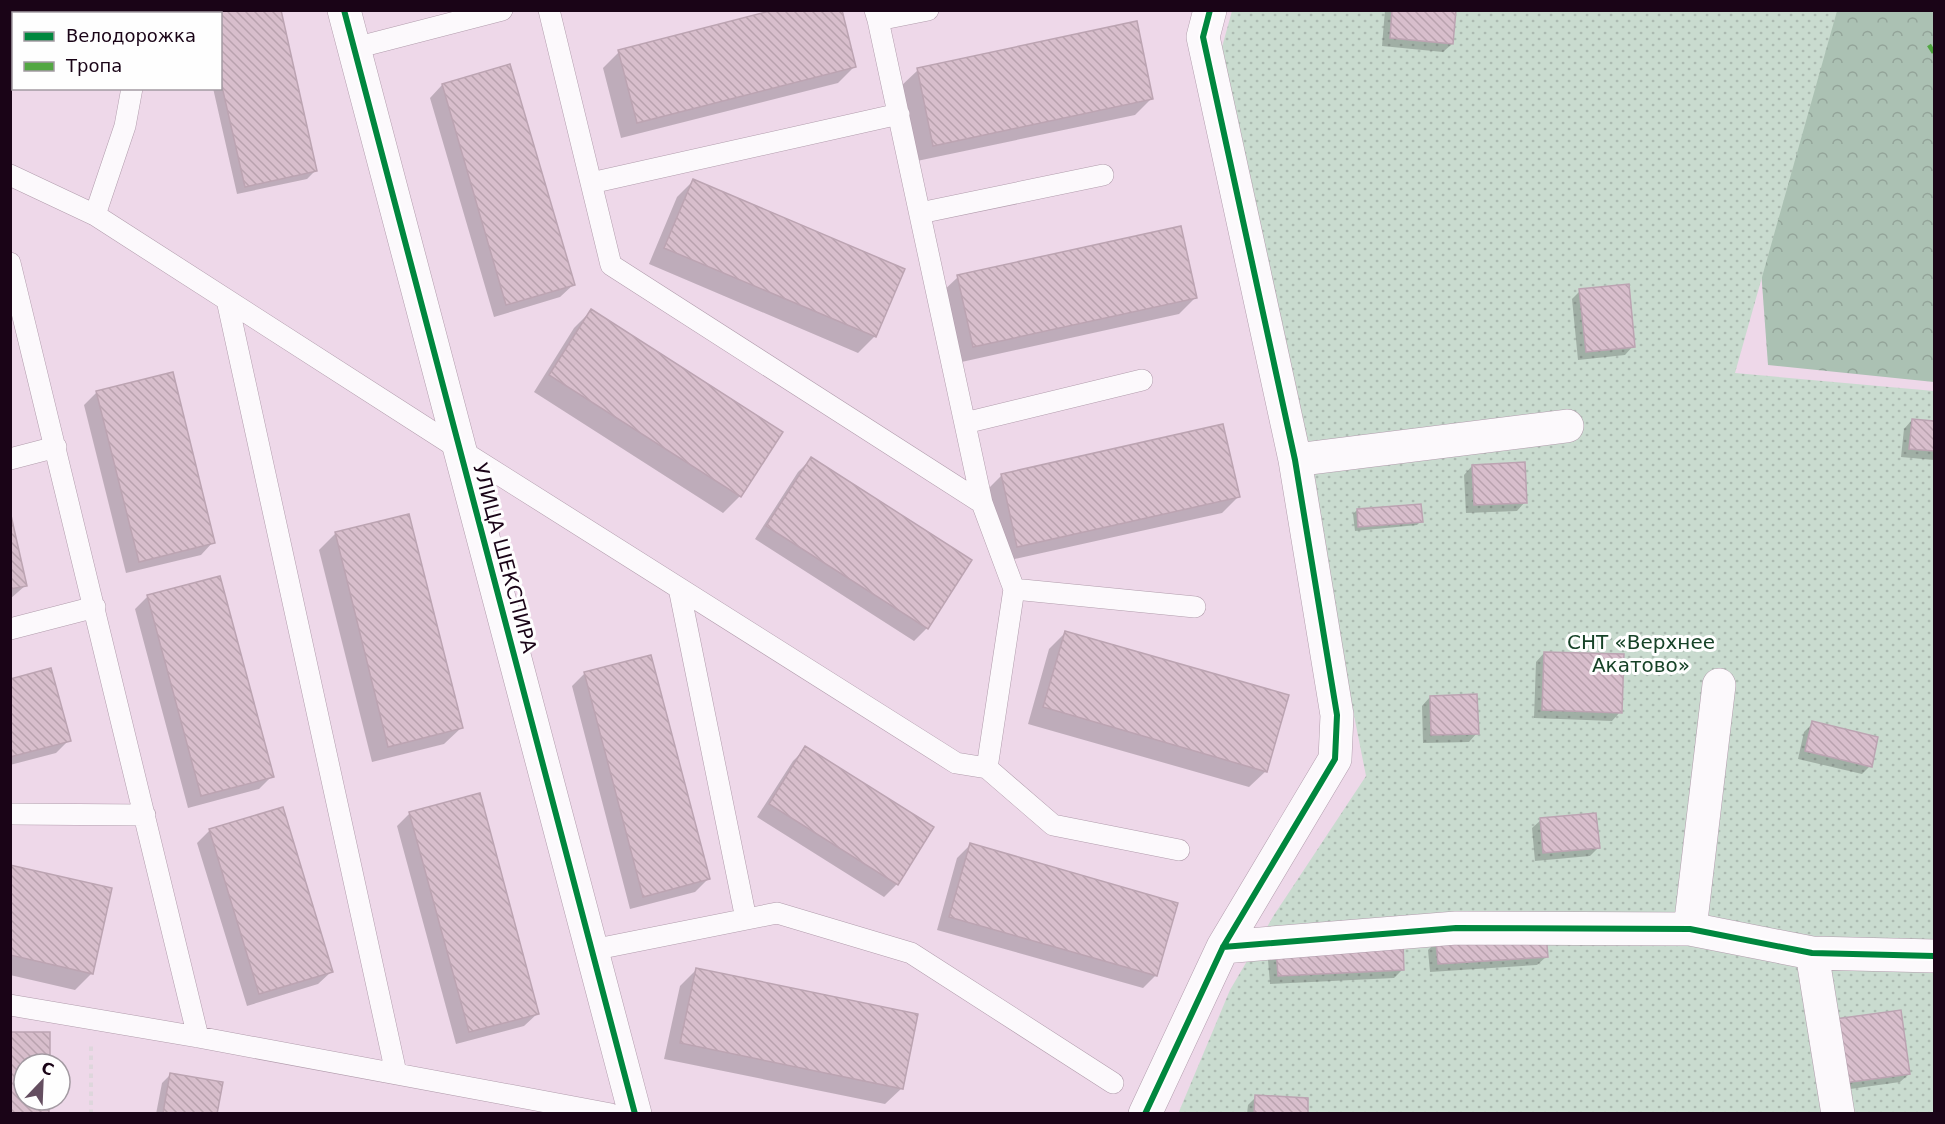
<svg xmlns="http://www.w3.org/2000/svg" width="1945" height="1124" viewBox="0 0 1945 1124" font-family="'DejaVu Sans',sans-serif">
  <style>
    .forest { fill: url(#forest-crowns) }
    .garden { fill: url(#garden-dots) }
    .shadow { fill: #0003 }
    .building { fill: url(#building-back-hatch); stroke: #bca4b2; stroke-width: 1.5 }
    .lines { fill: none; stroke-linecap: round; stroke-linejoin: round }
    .service-casing { stroke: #b19cac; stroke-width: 22 }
    .minor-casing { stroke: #b19cac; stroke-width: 34 }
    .path { stroke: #ded6dc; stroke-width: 4; stroke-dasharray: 4.5 4.5; stroke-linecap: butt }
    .service { stroke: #fcf9fc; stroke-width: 21 }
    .minor { stroke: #fcf9fc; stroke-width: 33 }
    .quiet { stroke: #52a742; stroke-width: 4.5; stroke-dasharray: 9 4.5; stroke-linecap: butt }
    .cycleway-casing { stroke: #fefefe; stroke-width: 10 }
    .cycleway { stroke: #00873e; stroke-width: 6 }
    .labels { text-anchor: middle; stroke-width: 6; stroke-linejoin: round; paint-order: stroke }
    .street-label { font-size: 20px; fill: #1a0417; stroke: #fefefe }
    .park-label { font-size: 20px; fill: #164227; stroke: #fefefe }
  </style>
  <defs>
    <pattern id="forest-crowns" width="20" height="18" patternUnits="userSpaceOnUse" patternTransform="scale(1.5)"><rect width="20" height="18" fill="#abc1b3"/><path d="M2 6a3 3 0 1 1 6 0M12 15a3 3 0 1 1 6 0" fill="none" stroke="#93a499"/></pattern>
    <pattern id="garden-dots" width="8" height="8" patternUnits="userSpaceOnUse" patternTransform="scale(1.5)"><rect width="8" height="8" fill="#c9dbcf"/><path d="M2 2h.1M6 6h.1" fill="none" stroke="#acbab1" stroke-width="1.8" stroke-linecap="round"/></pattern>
    <pattern id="building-back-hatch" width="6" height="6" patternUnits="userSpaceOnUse" patternTransform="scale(1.5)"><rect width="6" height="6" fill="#d8becc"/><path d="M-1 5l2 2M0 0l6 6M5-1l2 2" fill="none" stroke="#b9a2ae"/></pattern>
  </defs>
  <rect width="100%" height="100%" fill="#eed8e9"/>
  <!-- forest -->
  <path class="forest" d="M1742,11H1934V382L1768,365Z"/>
  <!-- garden -->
  <path class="garden" d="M1232,11H1837L1735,373L1934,391V1113L1178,1114L1230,990L1274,915L1366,776L1222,47Z"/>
  <!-- shadow -->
  <path class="shadow" d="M10,10L14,14V35H10Z
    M196,10H280L316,170L307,179L237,194L213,88H220V14H196Z
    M1385,10H1455L1452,44L1443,52L1382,46Z
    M619,52L854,67L838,83L621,138L603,68Z
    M918,70L1152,98L1135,115L917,161L901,86Z
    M442,85L573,285L560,297L494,317L430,98Z
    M693,181L875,336L858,353L649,264L677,197Z
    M958,277L1195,298L1179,314L957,363L941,293Z
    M1580,291L1633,346L1625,355L1578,360L1572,299Z
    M591,311L740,496L723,513L534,392L574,328Z
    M97,392L213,542L201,555L126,573L84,405Z
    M1912,420L1934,423V460L1901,457L1904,429Z
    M811,459L970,561L926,629L914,641L755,539L798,472Z
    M1472,466L1525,502L1517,511L1466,513L1464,475Z
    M1002,475L1238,497L1222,513L1001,562L985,492Z
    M1357,510L1421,521L1417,525L1355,531L1353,514Z
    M10,514L26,585L10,599Z
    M336,533L461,728L444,744L372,762L319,550Z
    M148,596L272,776L259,789L188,808L135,609Z
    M1065,633L1266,771L1249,787L1028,724L1049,649Z
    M1544,653L1620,712L1612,721L1534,718L1536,662Z
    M585,673L708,879L695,892L630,909L572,686Z
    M10,681L69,740L56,753L10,765Z
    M1430,697L1477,733L1469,742L1423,743L1422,706Z
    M1813,723L1870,766L1862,774L1798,759L1804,732Z
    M806,748L932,827L896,885L884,897L757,817L793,761Z
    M410,813L537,1014L524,1026L456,1044L397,826Z
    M1541,820L1598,848L1590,856L1535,861L1532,828Z
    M210,830L331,972L318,984L247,1006L197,843Z
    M970,845L1156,975L1143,988L937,930L957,858Z
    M10,867L92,973L75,990L10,975Z
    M1437,941L1546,957L1537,965L1430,972L1428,950Z
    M1277,951L1403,969L1394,978L1270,984L1268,960Z
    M696,970L902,1088L885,1104L664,1059L680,986Z
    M1828,1029L1909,1074L1900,1082L1836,1091Z
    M171,1074L216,1114H156L162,1083Z
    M1256,1097L1306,1114H1247L1248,1105Z"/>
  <!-- building -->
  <path class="building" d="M10,10H62V14H14V23L10,24Z
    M206,10H281L317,171L245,187L220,78V14H206Z
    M774,10H842L856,67L637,123L618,50Z
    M1392,10H1456L1453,44L1390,38Z
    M1137,21L1153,99L933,146L917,68Z
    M510,64L575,285L506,305L442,84Z
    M693,179L905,269L876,337L664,248Z
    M1181,226L1197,298L973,347L957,275Z
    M1629,284L1635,347L1586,352L1579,289Z
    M591,309L783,432L741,497L549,375Z
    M173,372L215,543L139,562L96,391Z
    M1912,419L1934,421V451L1909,449Z
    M1223,424L1240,497L1017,547L1001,474Z
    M811,457L972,560L928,629L766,526Z
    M1525,462L1527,503L1474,505L1472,465Z
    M1421,504L1423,522L1358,527L1357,509Z
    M10,511L27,586L10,589Z
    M409,514L463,728L388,747L335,532Z
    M220,576L274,777L201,796L147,595Z
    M1065,631L1289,695L1267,772L1043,707Z
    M1544,652L1624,654L1622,713L1542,710Z
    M651,655L710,879L643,897L584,672Z
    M51,668L71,741L10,757V679Z
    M1477,694L1479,734L1431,735L1430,696Z
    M1812,721L1878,737L1872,767L1805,751Z
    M805,746L934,827L898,885L769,804Z
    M480,793L539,1014L469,1032L409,812Z
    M283,807L333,972L259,994L209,829Z
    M1596,813L1600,848L1543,853L1540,818Z
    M970,843L1178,903L1157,976L949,917Z
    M10,865L112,888L93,974L10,955Z
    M1546,933L1548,957L1438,964L1436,940Z
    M1403,943L1404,970L1278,976L1276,949Z
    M696,968L918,1014L903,1089L680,1043Z
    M1901,1010L1910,1074L1844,1083L1835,1019Z
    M10,1032H50V1064H24V1100H49V1114H10Z
    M170,1073L223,1082L217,1114L163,1113Z
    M1255,1095L1308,1098V1114H1254Z"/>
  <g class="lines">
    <defs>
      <path id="service" d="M549,10L611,265L982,503
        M145,14V10
        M878,20L928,10
        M355,48L502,10
        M10,175L95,215L459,449L956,763L987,768L1014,589L982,503L878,20L875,10
        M591,183L899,114
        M920,213L1103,175
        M95,215L125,126L132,88
        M10,263L198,1037
        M227,300L396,1073
        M965,423L1142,380
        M10,459L56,447
        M679,588L746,919
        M1014,589L1195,607
        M10,629L95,607
        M987,768L1053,825L1179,850
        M10,814L145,815
        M592,950L777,913L911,953L1113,1083
        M10,1005L198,1037L611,1114"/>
      <path id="minor" d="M344,10L635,1114
        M1295,460L1567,426
        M1690,929L1719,685
        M1223,947L1456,928L1690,929L1812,953L1934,956
        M1812,953L1838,1114
        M1145,1114L1223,947L1335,759L1337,715L1295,460L1203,37L1210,10"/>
    </defs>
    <!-- service casing -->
    <use href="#service" class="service-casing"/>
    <!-- minor casing -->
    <use href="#minor" class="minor-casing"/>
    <!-- path -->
    <path class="path" d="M91,1114V1046"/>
    <!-- service -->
    <use href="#service" class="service"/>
    <!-- minor -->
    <use href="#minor" class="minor"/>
    <!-- quiet -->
    <path class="quiet" d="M1929,45L1934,53"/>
    <defs>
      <path id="cycleway" d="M344,10L635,1114
        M1223,947L1456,928L1690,929L1812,953L1934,956
        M1145,1114L1223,947L1335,759L1337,715L1295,460L1203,37L1210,10"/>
    </defs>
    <!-- cycleway casing -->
    <use href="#cycleway" class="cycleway-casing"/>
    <!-- cycleway -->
    <use href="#cycleway" class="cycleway"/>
  </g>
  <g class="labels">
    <!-- street labels -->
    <g class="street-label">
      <text transform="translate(505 558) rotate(75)" y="7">УЛИЦА ШЕКСПИРА</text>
    </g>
    <!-- park labels -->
    <g class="park-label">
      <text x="1641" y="649">СНТ «Верхнее<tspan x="1641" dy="23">Акатово»</tspan></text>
    </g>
  </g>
  <!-- border -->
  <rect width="1945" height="1124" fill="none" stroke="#1a0417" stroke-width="24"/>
  <!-- legend -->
  <rect x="12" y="12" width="210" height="78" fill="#fefefe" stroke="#a39aa2" stroke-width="1.5"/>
  <rect x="24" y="32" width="30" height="9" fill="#00873e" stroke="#a39aa2" stroke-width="1.5"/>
  <text x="66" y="42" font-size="18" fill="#1a0417">Велодорожка</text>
  <rect x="24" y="62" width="30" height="9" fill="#52a742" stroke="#a39aa2" stroke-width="1.5"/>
  <text x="66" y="72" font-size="18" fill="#1a0417">Тропа</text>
  <!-- north arrow -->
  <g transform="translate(42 1082) rotate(23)"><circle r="28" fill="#fefefe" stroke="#a39aa2" stroke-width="1.5"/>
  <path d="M0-4.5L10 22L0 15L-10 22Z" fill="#644e60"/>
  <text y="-9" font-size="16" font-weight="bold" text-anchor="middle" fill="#1a0417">С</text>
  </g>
</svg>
